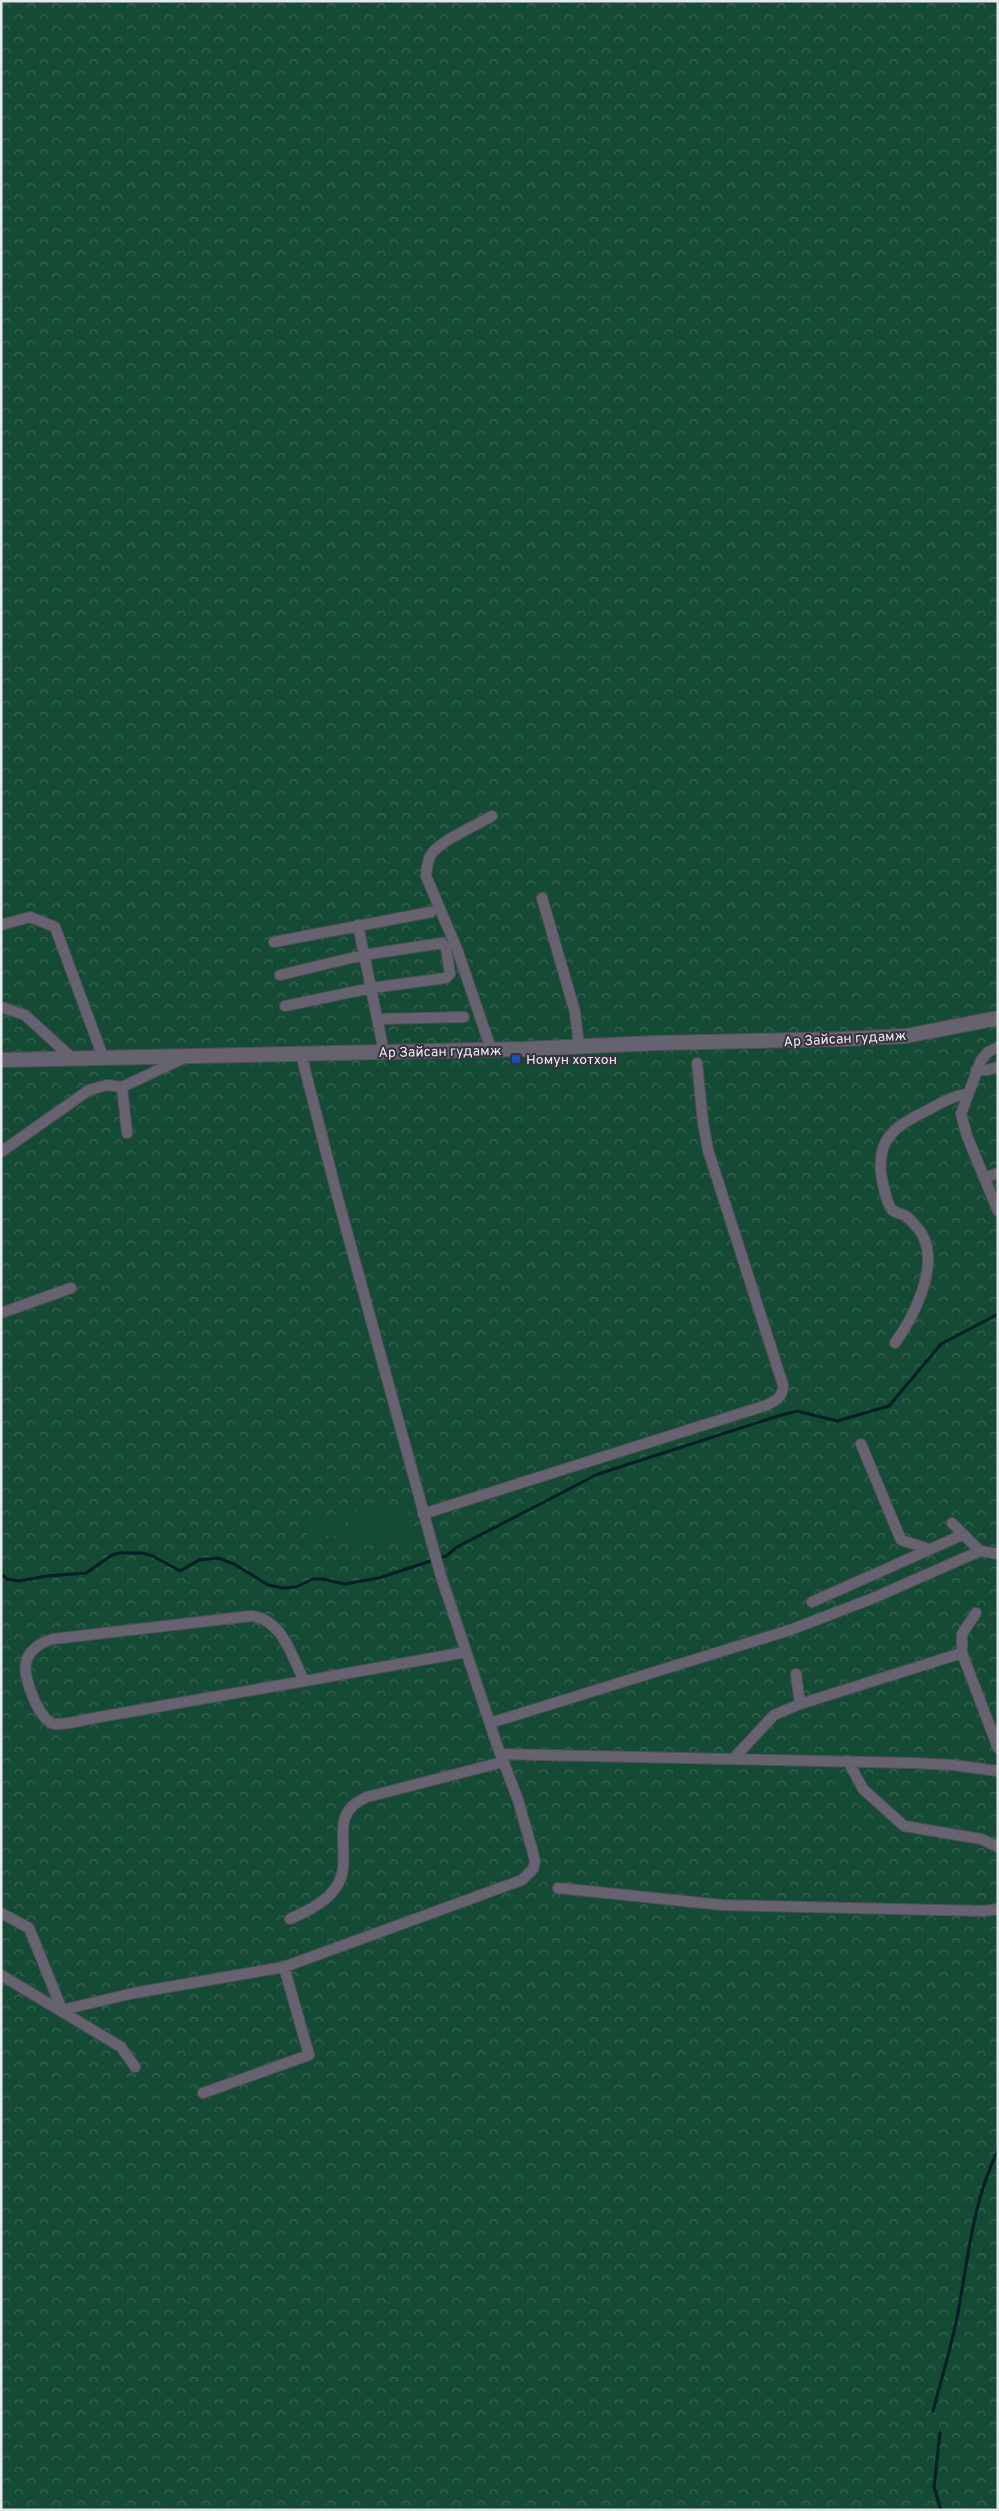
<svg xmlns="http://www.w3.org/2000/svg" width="999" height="2511" viewBox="0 0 999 2511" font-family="Overpass,sans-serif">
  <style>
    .park { fill: url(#park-crowns) }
    .pitch { fill: #154b34 }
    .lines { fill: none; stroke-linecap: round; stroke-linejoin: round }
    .stream { stroke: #001e26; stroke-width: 3 }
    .street-casing { stroke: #524f5a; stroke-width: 12 }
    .secondary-casing { stroke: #524f5a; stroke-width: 16 }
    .street { stroke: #666270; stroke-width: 10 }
    .secondary { stroke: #666270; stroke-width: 14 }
    .transit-dot { fill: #1a4fb4; stroke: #36323e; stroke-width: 2 }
    .labels { text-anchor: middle; stroke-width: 4; stroke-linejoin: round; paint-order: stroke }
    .street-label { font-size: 14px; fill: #eae8ef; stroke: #36323e }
    .poi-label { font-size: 14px; fill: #eae8ef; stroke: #36323e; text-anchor: start }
  </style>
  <defs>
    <pattern id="park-crowns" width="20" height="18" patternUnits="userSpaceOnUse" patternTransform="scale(1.25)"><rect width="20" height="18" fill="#154b34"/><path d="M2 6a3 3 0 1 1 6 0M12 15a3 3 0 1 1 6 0" fill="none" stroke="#376552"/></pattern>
  </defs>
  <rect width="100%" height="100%" fill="#36323e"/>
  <!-- park -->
  <path class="park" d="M1,1H998V2510H1Z"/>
  <!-- pitch -->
  <path class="pitch" d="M408,1506L412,1540L353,1547L349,1512Z
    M345,1514L347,1534L307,1538L306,1517Z"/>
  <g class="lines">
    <!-- stream -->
    <path class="stream" d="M1,1574L7,1579L19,1581L47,1576L86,1573L112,1555L119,1553H142L153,1556L180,1571L199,1560L218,1558L234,1564L268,1585L283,1588L296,1587L313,1579H323L344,1584L379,1578L446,1556L457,1547L598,1474L778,1416L797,1411L837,1421L889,1406L941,1344L998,1314
      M933,2411C942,2377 953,2342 959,2307C969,2252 973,2202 998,2150
      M940,2433L934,2487L941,2510"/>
    <defs>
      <path id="street" d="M542,898L575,1012L579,1046
        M1,925L30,917L55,927L103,1057
        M358,925L384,1052
        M274,942L431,912
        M280,975L364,955L442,943L446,948L450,974L446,978L371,988L285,1006
        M1,1007L25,1015L73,1059
        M377,1019L464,1017
        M998,1047L988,1052L981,1060L961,1114L967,1136L998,1211
        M491,1049L457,949L426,876C427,868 427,860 432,853C444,839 475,826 492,816
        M976,1070H987L998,1067
        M127,1133L122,1087L184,1058
        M1,1152L89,1090L107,1085L122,1087
        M984,1178L998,1173
        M1,1313L71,1288
        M895,1343C913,1318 939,1268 923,1236C920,1230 911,1220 906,1216C900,1213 893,1213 890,1207C885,1197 883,1185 881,1174C877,1136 898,1125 928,1110C941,1103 952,1096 967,1094
        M861,1444L901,1540L929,1549
        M423,1514L767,1405C777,1400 783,1397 783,1385L708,1150L703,1122L697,1063
        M952,1523L980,1551L998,1554
        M812,1602L962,1535
        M962,1653V1634L976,1613
        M796,1674L800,1704
        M304,1681C292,1656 282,1619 251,1616L53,1639C42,1642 28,1650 26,1663C22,1676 40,1723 55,1724C66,1725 78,1721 89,1719C115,1714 141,1710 167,1705C267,1688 366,1670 466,1652
        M490,1723L790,1630L871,1599L980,1551
        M500,1754L913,1763L953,1765L998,1771
        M734,1758L774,1715L800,1704L962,1653L998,1748
        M848,1761L863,1789L904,1826L981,1839L998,1847
        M558,1888L722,1905L984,1911L998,1909
        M1,1913L29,1928L62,2010L134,1993L284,1967L522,1880L533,1869L535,1861L532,1849L518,1800L497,1745L440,1573L338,1199L301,1054
        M290,1919C310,1910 336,1898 342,1874C349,1843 329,1813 367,1797L503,1762
        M1,1975L121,2047L135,2067
        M203,2093L309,2055L284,1967"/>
      <path id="secondary" d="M1,1060L524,1049L655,1043L844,1039L906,1036L998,1018"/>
    </defs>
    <!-- street casing -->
    <use href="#street" class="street-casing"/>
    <!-- secondary casing -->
    <use href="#secondary" class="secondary-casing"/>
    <!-- street -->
    <use href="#street" class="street"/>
    <!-- secondary -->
    <use href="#secondary" class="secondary"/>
  </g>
  <!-- markers -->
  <rect class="transit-dot" x="511" y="1054" width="10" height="10" rx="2.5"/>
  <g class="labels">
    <!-- street labels -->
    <g class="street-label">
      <text transform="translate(845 1038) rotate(-3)" y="5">Ар Зайсан гудамж</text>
      <text transform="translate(440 1051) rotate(-1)" y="5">Ар Зайсан гудамж</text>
    </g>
    <!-- poi labels -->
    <g class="poi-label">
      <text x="526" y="1064">Номун хотхон</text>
    </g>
  </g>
  <!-- border -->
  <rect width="999" height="2511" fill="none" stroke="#eae8ef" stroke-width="5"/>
</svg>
